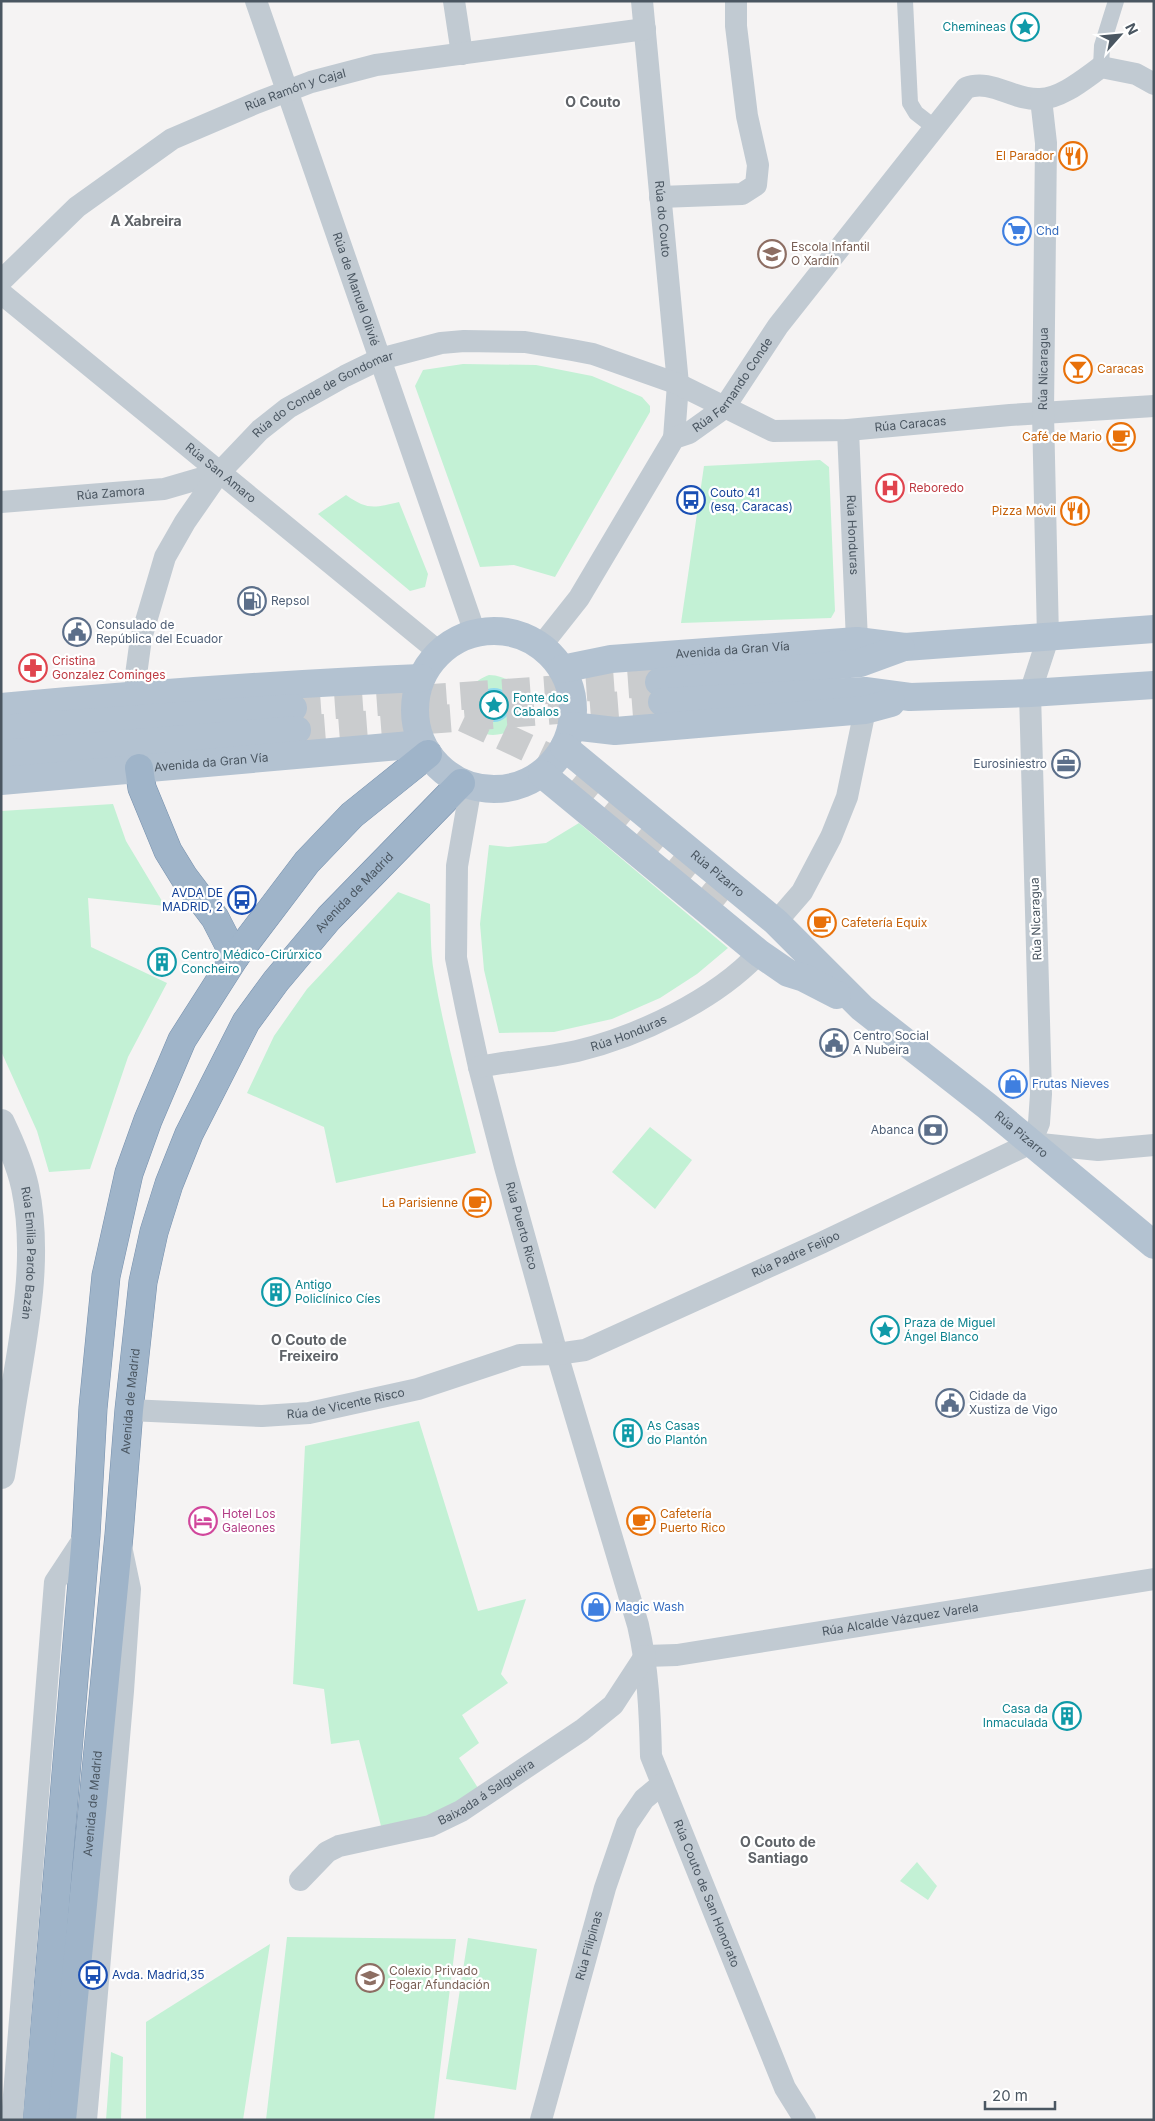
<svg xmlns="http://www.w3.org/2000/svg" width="1155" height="2121" viewBox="0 0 1155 2121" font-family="Inter,sans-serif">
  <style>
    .green { fill: #c3f1d5; fill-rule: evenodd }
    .water { fill: #90daee }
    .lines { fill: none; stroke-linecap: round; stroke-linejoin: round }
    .primary-tunnel { stroke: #caccce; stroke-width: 28; stroke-dasharray: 28 14; stroke-linecap: butt }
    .trunk-casing { stroke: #7690ad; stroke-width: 29 }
    .pedestrian { stroke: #c1cad2; stroke-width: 16 }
    .minor { stroke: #c1cad2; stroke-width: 22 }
    .tertiary { stroke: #c1cad2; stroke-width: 28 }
    .primary { stroke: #b3c2d1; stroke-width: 28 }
    .trunk { stroke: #9fb4c9; stroke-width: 28 }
    .labels { text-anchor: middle; stroke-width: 4.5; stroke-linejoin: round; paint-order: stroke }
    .culture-label { font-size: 12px; fill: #0d838f; stroke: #fff; text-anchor: start }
    .street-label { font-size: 12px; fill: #4a5661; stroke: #fff }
    .food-label { font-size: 12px; fill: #c56008; stroke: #fff; text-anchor: end }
    .shop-label { font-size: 12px; fill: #366cbe; stroke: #fff; text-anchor: start }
    .education-label { font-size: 12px; fill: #785e54; stroke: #fff; text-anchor: start }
    .health-label { font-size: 12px; fill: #be3a42; stroke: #fff; text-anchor: start }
    .transit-label { font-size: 12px; fill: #164399; stroke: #fff; text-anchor: start }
    .service-label { font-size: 12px; fill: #4e5e75; stroke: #fff; text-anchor: start }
    .hotel-label { font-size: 12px; fill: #b23c85; stroke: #fff; text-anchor: start }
    .neighbourhood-label { font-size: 14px; font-weight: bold; fill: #5f6368; stroke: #fff }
  </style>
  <rect width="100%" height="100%" fill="#f5f3f3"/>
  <!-- green -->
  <path class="green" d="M463,364L536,365L592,376L642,397L650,406V412L555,577L514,565L480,567L415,386L423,370Z
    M820,460L829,467L835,611L831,618L681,623L704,466Z
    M346,495C367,510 374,508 399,502L428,574L425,587L410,591L318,514Z
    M489,675C536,677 533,735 493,735C485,735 477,731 472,726C454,706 468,682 489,675ZM511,703C510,723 487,728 478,710Z
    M113,804L126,841L165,906L88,898L91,947L167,983L128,1057L90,1169L49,1172L37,1131L1,1051V811Z
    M579,823L728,948L697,974L660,998L612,1019L554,1032L499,1033L484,970L480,924L489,845L508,847L546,843Z
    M398,892L430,904C431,927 430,950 434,973C444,1033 461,1093 476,1153L336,1183L324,1127L247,1093L274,1036L307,989Z
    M650,1127L692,1160L655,1209L612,1172Z
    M419,1421L478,1611L526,1599L501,1674L508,1683L462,1715L479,1743L459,1758L478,1788L456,1804L426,1817L381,1826L359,1740L331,1744L324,1689L293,1684L305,1446Z
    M917,1862L937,1886L928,1900L900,1881Z
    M287,1937L456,1939L434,2120H266Z
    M468,1938L537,1949L516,2090L446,2079Z
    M270,1944L243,2120H146V2022Z
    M111,2052L123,2057L121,2120H106Z"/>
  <!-- water -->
  <path class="water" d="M477 705a17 17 0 1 1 34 0a17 17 0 1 1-34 0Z"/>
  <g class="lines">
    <!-- primary-tunnel -->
    <path class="primary-tunnel" d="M293,708L659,682
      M464,718L545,756L726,905
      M297,730L662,702"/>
    <defs>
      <g id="trunk">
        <path d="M139,768L142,788L168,851L184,877L215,918L235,957"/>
        <path d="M37,2120L86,1535L93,1408L106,1276L129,1173L148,1120L182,1040L235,957L307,862L352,815L428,754"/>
        <path id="s20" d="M62,2120L119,1535L129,1410L143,1282L154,1232L169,1184L189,1134L246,1022L276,981L329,918L461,783"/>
      </g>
    </defs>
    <!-- trunk casing -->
    <use href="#trunk" class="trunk-casing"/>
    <!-- pedestrian -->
    <path class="pedestrian" d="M905,1L910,103L916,113L934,127
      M1101,67L1102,46L1116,1"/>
    <!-- minor -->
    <g class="minor">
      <path id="s1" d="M256,1L475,633"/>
      <path d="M454,1L462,54"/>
      <path id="s2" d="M642,1L678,384L674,438"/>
      <path d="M660,197L742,194L756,185L758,165L747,116L736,26V1"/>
      <path id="s3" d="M1,281L77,207L172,139L256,103L311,82L376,65L645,29"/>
      <path id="s4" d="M1,293L439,652"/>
      <path id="s5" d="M848,430L857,641"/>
      <path id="s6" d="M1,502L164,489L219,473"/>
      <path id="s7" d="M541,646L579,598L674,438L689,433L724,408L778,326L966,88C991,78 1014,101 1040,99C1062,98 1084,79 1101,67L1136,74L1154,84"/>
      <path id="s8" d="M136,695V675L141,638L165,557L185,522L219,473L260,430L288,408L345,376L380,359L441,343L464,341L525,342L572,350L593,354L678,384L773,431L848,430L1010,415L1154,406"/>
      <path id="s9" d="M471,786L457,866L456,958L467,1012L479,1067L505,1167L557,1354L638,1625C648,1668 650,1712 651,1756L785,2088L805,2120"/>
      <path d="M776,922L802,892L831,837L847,797L865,710"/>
      <path id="s10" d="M479,1067C511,1061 545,1058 577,1051C639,1036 715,1000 759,953"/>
      <path id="s11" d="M1031,1143L1039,1123L1041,1094L1030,693L1048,638L1043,413L1046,143L1041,99"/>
      <path id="s12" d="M129,1410L262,1416L309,1413L418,1389L520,1355L557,1354L585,1350L821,1243L1031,1143L1098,1150L1154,1145"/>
      <path id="s13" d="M645,1656L677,1655L1154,1579"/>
      <path id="s14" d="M300,1880L327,1852L339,1846L430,1826L461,1811L582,1730L613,1705L645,1656"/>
      <path d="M12,2120L55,1582L86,1535"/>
      <path d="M86,2120L123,1691L130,1589L122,1551"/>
      <path id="s15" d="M541,2120L605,1888L627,1824L644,1799L662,1784"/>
    </g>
    <!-- tertiary -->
    <path class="tertiary" id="s16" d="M1,1123C11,1144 20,1164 25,1187C39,1254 26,1322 15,1388C10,1417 6,1446 1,1475"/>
    <!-- primary -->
    <g class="primary">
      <circle cx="494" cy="710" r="79"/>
      <path id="s17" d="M562,669L611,659L857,641L905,647L1154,629"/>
      <path d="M659,682L860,663L901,648"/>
      <path d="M662,702L865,691L910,697L1030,693L1154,685"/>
      <path d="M1,707C141,694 281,684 421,678"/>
      <path d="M572,726L615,731L865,710L891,703"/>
      <path d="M1,729L293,708"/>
      <path id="s18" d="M564,747L776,922L862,1008L987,1106L1154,1245"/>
      <path d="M1,754L297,730"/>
      <path d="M542,774L759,953L788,973L804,978L837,995"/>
      <path id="s19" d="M1,781L422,744"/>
    </g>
    <!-- trunk -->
    <use href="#trunk" class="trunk"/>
  </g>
  <!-- icons -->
  <defs>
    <symbol id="sight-ring" viewBox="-11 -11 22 22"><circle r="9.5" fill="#fff" stroke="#0f9aa8" stroke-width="1.5"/><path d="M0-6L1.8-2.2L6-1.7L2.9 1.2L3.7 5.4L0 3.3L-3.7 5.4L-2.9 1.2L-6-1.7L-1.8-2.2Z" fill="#0f9aa8"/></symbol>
    <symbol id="restaurant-ring" viewBox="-11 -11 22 22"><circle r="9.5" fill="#fff" stroke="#e8710a" stroke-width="1.5"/><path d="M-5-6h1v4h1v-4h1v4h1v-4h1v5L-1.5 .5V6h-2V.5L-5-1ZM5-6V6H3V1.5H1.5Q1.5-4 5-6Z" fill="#e8710a"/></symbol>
    <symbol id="supermarket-ring" viewBox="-11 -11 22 22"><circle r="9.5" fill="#fff" stroke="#3f7fe0" stroke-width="1.5"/><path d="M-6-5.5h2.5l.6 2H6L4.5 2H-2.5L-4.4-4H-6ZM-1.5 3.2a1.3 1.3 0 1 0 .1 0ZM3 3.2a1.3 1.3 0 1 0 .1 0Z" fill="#3f7fe0"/></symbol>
    <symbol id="school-ring" viewBox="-11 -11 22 22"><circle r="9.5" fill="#fff" stroke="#8d6e63" stroke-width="1.5"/><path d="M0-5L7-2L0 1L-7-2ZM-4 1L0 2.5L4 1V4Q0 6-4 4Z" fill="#8d6e63"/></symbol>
    <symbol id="bar-ring" viewBox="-11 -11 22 22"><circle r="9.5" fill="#fff" stroke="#e8710a" stroke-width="1.5"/><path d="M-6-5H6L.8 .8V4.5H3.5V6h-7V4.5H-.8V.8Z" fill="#e8710a"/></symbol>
    <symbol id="cafe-ring" viewBox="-11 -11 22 22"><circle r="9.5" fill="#fff" stroke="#e8710a" stroke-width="1.5"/><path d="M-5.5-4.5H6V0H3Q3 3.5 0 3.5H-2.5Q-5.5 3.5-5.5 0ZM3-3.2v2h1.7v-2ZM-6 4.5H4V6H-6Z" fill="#e8710a"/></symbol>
    <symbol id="hospital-ring" viewBox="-11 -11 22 22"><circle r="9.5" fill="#fff" stroke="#e0444e" stroke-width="1.5"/><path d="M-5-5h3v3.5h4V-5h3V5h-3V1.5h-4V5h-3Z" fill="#e0444e"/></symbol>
    <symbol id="bus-ring" viewBox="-11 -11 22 22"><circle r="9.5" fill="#fff" stroke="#1a4fb4" stroke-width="1.5"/><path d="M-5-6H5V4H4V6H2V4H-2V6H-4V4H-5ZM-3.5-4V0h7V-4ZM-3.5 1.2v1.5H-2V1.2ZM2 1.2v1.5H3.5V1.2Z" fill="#1a4fb4"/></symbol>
    <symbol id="fuel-ring" viewBox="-11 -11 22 22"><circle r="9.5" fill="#fff" stroke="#5c6f8a" stroke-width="1.5"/><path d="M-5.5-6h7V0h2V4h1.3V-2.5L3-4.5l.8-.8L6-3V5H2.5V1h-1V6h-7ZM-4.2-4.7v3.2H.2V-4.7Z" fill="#5c6f8a"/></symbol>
    <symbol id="civic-ring" viewBox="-11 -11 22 22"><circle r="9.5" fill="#fff" stroke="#5c6f8a" stroke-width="1.5"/><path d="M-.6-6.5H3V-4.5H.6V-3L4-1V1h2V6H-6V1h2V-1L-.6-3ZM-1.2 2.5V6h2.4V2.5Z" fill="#5c6f8a"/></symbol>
    <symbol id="pharmacy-ring" viewBox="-11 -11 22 22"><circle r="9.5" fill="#fff" stroke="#e0444e" stroke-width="1.5"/><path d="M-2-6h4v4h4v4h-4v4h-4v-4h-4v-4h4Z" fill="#e0444e"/></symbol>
    <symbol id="office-ring" viewBox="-11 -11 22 22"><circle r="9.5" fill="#fff" stroke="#5c6f8a" stroke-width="1.5"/><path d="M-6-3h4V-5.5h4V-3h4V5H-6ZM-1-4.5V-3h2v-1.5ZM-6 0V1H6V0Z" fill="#5c6f8a"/></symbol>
    <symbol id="building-ring" viewBox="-11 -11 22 22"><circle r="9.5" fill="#fff" stroke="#0f9aa8" stroke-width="1.5"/><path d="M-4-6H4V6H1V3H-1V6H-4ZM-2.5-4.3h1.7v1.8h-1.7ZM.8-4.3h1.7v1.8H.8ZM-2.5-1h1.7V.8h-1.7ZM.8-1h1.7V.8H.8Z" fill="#0f9aa8"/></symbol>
    <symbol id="shop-ring" viewBox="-11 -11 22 22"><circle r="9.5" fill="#fff" stroke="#3f7fe0" stroke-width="1.5"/><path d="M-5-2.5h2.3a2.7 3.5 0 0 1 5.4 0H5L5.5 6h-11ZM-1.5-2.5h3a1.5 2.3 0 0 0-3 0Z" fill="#3f7fe0"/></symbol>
    <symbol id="bank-ring" viewBox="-11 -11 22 22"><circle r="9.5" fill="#fff" stroke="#5c6f8a" stroke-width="1.5"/><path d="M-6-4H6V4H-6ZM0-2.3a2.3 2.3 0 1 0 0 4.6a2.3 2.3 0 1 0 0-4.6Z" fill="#5c6f8a"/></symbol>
    <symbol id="hotel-ring" viewBox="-11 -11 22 22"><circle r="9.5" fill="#fff" stroke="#d1479c" stroke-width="1.5"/><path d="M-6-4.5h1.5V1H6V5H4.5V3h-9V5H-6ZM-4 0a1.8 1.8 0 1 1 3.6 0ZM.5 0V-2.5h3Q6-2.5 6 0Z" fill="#d1479c"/></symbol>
  </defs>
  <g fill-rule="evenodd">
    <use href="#sight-ring" x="1009" y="11" width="32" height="32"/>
    <use href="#restaurant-ring" x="1057" y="140" width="32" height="32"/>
    <use href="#supermarket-ring" x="1001" y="215" width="32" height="32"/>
    <use href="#school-ring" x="756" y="238" width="32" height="32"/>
    <use href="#bar-ring" x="1062" y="353" width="32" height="32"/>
    <use href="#cafe-ring" x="1105" y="421" width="32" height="32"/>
    <use href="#hospital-ring" x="874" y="472" width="32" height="32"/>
    <use href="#bus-ring" x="675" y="484" width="32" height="32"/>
    <use href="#restaurant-ring" x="1059" y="495" width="32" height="32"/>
    <use href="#fuel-ring" x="236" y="585" width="32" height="32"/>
    <use href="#civic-ring" x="61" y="616" width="32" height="32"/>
    <use href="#pharmacy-ring" x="17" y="652" width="32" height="32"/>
    <use href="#sight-ring" x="478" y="689" width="32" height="32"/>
    <use href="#office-ring" x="1050" y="748" width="32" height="32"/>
    <use href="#bus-ring" x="226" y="884" width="32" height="32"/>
    <use href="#cafe-ring" x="806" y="907" width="32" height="32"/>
    <use href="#building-ring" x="146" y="946" width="32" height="32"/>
    <use href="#civic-ring" x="818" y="1027" width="32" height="32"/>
    <use href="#shop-ring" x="997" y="1068" width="32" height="32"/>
    <use href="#bank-ring" x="917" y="1114" width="32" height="32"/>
    <use href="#cafe-ring" x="461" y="1187" width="32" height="32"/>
    <use href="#building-ring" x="260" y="1276" width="32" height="32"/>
    <use href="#sight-ring" x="869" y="1314" width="32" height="32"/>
    <use href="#civic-ring" x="934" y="1387" width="32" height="32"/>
    <use href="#building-ring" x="612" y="1417" width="32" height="32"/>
    <use href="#hotel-ring" x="187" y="1505" width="32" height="32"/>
    <use href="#cafe-ring" x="625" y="1505" width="32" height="32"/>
    <use href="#shop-ring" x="580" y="1591" width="32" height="32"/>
    <use href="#building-ring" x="1051" y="1700" width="32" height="32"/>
    <use href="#bus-ring" x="77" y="1959" width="32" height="32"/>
    <use href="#school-ring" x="354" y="1962" width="32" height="32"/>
  </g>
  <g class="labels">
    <!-- culture labels -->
    <g class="culture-label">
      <text x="1006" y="31" text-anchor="end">Chemineas</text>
      <text x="513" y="702">Fonte dos<tspan x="513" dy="14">Cabalos</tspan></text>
      <text x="181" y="959">Centro Médico-Cirúrxico<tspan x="181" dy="14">Concheiro</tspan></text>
      <text x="295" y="1289">Antigo<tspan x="295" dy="14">Policlínico Cíes</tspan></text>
      <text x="904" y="1327">Praza de Miguel<tspan x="904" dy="14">Ángel Blanco</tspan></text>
      <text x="647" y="1430">As Casas<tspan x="647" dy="14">do Plantón</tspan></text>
      <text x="1048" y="1713" text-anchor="end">Casa da<tspan x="1048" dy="14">Inmaculada</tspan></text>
    </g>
    <!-- street labels -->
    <g class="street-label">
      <text dy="4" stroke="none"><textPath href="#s3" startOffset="356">Rúa Ramón y Cajal</textPath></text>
      <text dy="4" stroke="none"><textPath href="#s2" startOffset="219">Rúa do Couto</textPath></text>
      <text dy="4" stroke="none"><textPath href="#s1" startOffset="305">Rúa de Manuel Olivié</textPath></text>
      <text dy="4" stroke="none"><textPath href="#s11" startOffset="779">Rúa Nicaragua</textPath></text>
      <text dy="4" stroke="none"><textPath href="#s7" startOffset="329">Rúa Fernando Conde</textPath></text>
      <text dy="4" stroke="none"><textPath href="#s8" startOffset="374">Rúa do Conde de Gondomar</textPath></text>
      <text dy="4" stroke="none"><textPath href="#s8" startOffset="991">Rúa Caracas</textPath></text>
      <text dy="4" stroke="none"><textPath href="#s4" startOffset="284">Rúa San Amaro</textPath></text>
      <text dy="4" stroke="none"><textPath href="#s6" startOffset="110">Rúa Zamora</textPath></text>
      <text dy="4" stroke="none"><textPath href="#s5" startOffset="105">Rúa Honduras</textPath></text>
      <text dy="4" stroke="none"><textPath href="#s17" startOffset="172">Avenida da Gran Vía</textPath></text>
      <text dy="4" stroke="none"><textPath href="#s19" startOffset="211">Avenida da Gran Vía</textPath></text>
      <text dy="4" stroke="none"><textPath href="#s18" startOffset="199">Rúa Pizarro</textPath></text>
      <text dy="4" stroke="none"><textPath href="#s20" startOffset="1292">Avenida de Madrid</textPath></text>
      <text transform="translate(1036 919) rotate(-92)" y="4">Rúa Nicaragua</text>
      <text dy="4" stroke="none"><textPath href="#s10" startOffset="154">Rúa Honduras</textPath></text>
      <text dy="4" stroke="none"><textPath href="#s18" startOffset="600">Rúa Pizarro</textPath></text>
      <text dy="4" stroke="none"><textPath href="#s9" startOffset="449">Rúa Puerto Rico</textPath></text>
      <text dy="4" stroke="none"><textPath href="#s16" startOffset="135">Rúa Emilia Pardo Bazán</textPath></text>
      <text dy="4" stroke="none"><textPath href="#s12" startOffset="696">Rúa Padre Feijoo</textPath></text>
      <text dy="4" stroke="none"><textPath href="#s20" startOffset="722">Avenida de Madrid</textPath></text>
      <text dy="4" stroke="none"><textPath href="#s12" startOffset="218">Rúa de Vicente Risco</textPath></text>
      <text dy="4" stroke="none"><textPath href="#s13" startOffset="258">Rúa Alcalde Vázquez Varela</textPath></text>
      <text dy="4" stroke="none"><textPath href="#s14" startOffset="211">Baixada á Salgueira</textPath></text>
      <text dy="4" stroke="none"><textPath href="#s20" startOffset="318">Avenida de Madrid</textPath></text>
      <text dy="4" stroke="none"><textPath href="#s9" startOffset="1145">Rúa Couto de San Honorato</textPath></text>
      <text dy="4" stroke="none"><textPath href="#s15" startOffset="181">Rúa Filipinas</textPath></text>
    </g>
    <!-- food labels -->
    <g class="food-label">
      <text x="1054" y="160">El Parador</text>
      <text x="1097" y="373" text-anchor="start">Caracas</text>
      <text x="1102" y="441">Café de Mario</text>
      <text x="1056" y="515">Pizza Móvil</text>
      <text x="841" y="927" text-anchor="start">Cafetería Equix</text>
      <text x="458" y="1207">La Parisienne</text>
      <text x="660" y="1518" text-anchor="start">Cafetería<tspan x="660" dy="14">Puerto Rico</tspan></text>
    </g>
    <!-- shop labels -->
    <g class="shop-label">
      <text x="1036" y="235">Chd</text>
      <text x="1032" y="1088">Frutas Nieves</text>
      <text x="615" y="1611">Magic Wash</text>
    </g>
    <!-- education labels -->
    <g class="education-label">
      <text x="791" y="251">Escola Infantil<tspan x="791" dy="14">O Xardín</tspan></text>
      <text x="389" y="1975">Colexio Privado<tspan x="389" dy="14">Fogar Afundación</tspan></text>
    </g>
    <!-- health labels -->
    <g class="health-label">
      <text x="909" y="492">Reboredo</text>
      <text x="52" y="665">Cristina<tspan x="52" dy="14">Gonzalez Cominges</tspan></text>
    </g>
    <!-- transit labels -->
    <g class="transit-label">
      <text x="710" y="497">Couto 41<tspan x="710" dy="14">(esq. Caracas)</tspan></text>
      <text x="223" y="897" text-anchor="end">AVDA DE<tspan x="223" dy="14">MADRID, 2</tspan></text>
      <text x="112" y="1979">Avda. Madrid,35</text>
    </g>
    <!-- service labels -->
    <g class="service-label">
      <text x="271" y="605">Repsol</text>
      <text x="96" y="629">Consulado de<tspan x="96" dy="14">República del Ecuador</tspan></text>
      <text x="1047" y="768" text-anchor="end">Eurosiniestro</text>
      <text x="853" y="1040">Centro Social<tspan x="853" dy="14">A Nubeira</tspan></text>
      <text x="914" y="1134" text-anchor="end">Abanca</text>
      <text x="969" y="1400">Cidade da<tspan x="969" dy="14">Xustiza de Vigo</tspan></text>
    </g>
    <!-- hotel labels -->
    <g class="hotel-label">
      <text x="222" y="1518">Hotel Los<tspan x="222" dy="14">Galeones</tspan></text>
    </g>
    <!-- neighbourhood labels -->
    <g class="neighbourhood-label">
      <text x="593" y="107">O Couto</text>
      <text x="146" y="226">A Xabreira</text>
      <text x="309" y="1345">O Couto de<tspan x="309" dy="16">Freixeiro</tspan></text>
      <text x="778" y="1847">O Couto de<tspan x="778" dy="16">Santiago</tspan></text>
    </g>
  </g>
  <!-- border -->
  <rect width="1155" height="2121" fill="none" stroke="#4a5661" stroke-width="5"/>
  <!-- north arrow -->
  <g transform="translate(1120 35) rotate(63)" stroke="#ffffff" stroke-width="4" paint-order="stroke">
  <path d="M0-4L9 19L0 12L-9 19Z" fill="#4a5661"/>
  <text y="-8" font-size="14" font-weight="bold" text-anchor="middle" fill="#4a5661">N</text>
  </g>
  <!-- scale -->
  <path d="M985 2101v8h70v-8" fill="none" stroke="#4a5661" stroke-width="2.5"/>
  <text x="992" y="2101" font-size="15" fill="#4a5661" stroke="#ffffff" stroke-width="4" paint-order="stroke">20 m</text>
</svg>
